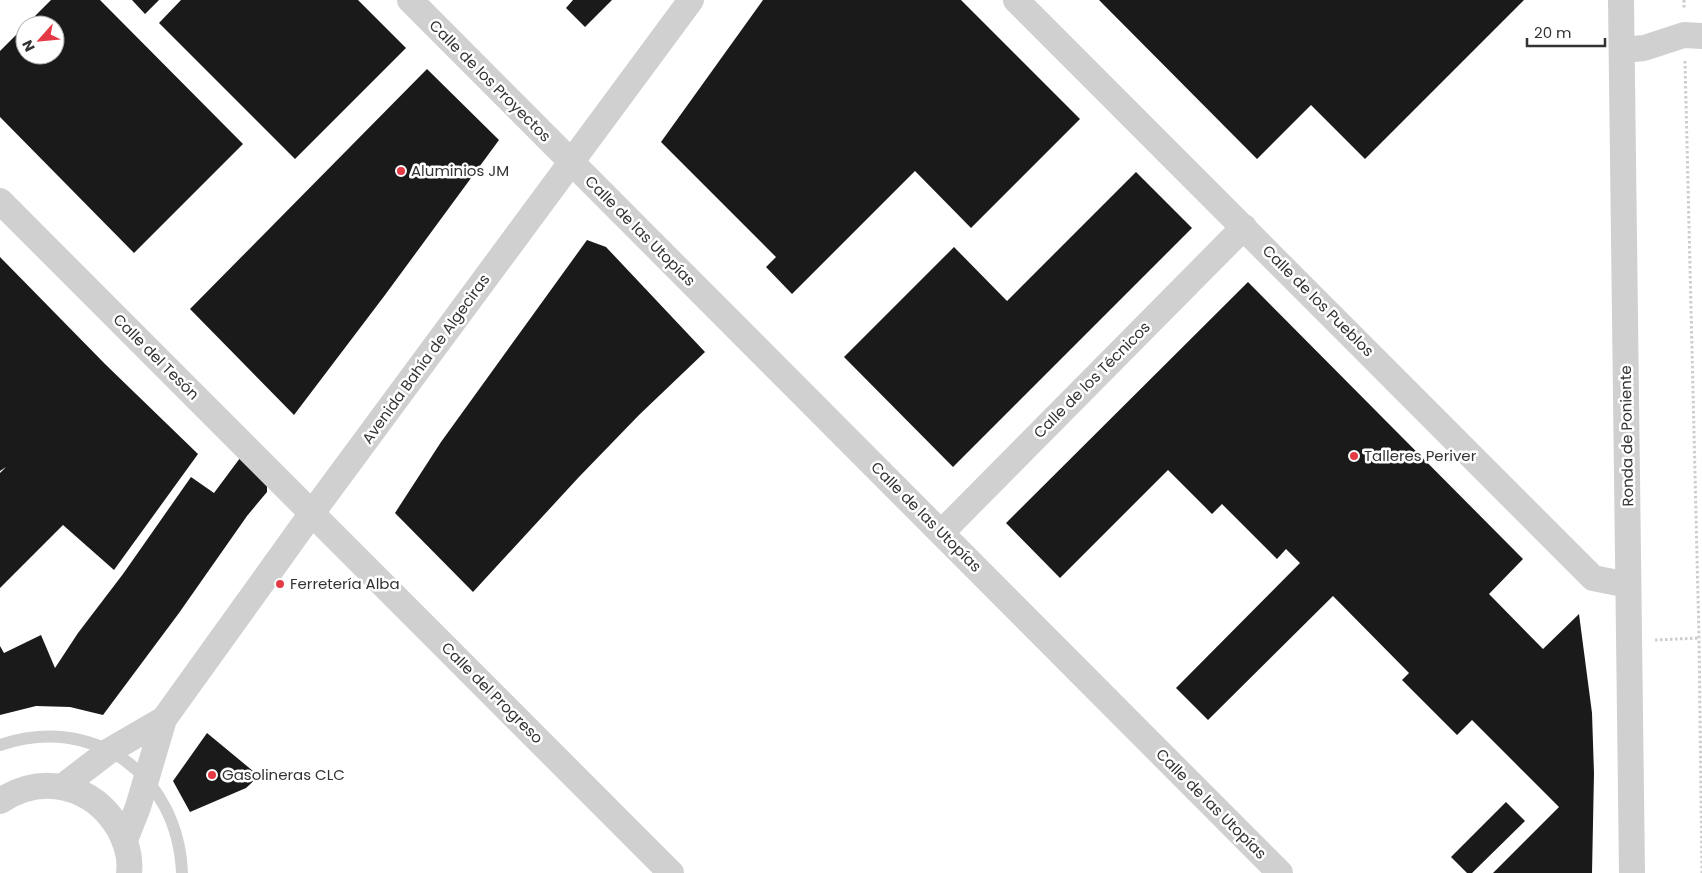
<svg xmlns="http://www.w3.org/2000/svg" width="1702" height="873" viewBox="0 0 1702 873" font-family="Poppins,sans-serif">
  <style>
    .building { fill: #1a1a1a }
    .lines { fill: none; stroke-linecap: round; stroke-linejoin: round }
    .path { stroke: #cdcdcd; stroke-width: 3; stroke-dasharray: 2.5 2.5; stroke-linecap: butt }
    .service { stroke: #d0d0d0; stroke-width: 12 }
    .minor { stroke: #d0d0d0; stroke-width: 26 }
    .poi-dot { fill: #e63946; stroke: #fff; stroke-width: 2 }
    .labels { text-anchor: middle; stroke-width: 5; stroke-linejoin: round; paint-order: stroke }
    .street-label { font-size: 15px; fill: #333; stroke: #fff }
    .poi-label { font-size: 15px; fill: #333; stroke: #fff; text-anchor: start }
  </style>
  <rect width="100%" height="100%" fill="#fff"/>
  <!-- building -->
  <path class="building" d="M51,0H100L243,144L134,253L0,117V51L25,26V55H55V25H26Z
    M132,0H159L145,14Z
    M181,0H358L406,48L295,159L159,23Z
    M573,0H612L585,27L566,8Z
    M763,0H961L1080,119L971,228L915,171L792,294L766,267L776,257L661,142Z
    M1099,0H1524L1365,159L1311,105L1257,159Z
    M427,69L499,140L385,295L294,415L190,309Z
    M1136,172L1192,228L953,467L844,357L954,247L1007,301Z
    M587,240L606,247L705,352L639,415L578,478L473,592L395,513L441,442Z
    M0,257L105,364L198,454L114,570L63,525L0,588V473L6,467L0,471Z
    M1248,282L1523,559L1489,594L1543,649L1579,614L1592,713L1594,773L1592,873H1493L1559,807L1472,720L1457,735L1402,680L1409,673L1333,596L1208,720L1176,688L1300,563L1286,549L1277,559L1222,504L1212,514L1168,470L1060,578L1006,523Z
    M240,458L267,482V492L247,516L179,613L103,715L70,707L36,706L0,715V646L4,653L41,635L55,668L78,633L123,574L191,477L214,493Z
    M207,733L259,776L246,788L190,812L173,781Z
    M1506,802L1525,821L1472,873H1467L1451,857Z"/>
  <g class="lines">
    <!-- path -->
    <path class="path" d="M1684,0V10
      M1685,61L1699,638L1702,873
      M1655,640L1699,638"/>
    <!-- service -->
    <path class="service" d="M0,745C94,713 178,775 182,873"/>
    <!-- minor -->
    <path class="minor" d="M410,0L1280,873
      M1016,0L1593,578L1628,585
      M1621,0L1632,873
      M1623,50L1644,48L1684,35L1702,36
      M0,201L671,873
      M941,533L1244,227
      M62,787L109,751L164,719
      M0,801C43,773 93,785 119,829C126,842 131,858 129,873
      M125,840L138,807L164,719L312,513L691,0"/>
  </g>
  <!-- markers -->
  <g class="poi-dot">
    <circle cx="401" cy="171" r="5"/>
    <circle cx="1354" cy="456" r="5"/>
    <circle cx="280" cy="584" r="5"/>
    <circle cx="212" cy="775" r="5"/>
  </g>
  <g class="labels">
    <!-- street labels -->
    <g class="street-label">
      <text transform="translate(490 81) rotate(45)" y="5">Calle de los Proyectos</text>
      <text transform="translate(640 231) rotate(45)" y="5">Calle de las Utopías</text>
      <text transform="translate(1318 301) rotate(45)" y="5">Calle de los Pueblos</text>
      <text transform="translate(156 357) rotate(45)" y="5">Calle del Tesón</text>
      <text transform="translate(426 359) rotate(-54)" y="5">Avenida Bahía de Algeciras</text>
      <text transform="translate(1092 380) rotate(-45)" y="5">Calle de los Técnicos</text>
      <text transform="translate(1627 436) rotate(-91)" y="5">Ronda de Poniente</text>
      <text transform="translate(926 517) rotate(45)" y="5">Calle de las Utopías</text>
      <text transform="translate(492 693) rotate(45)" y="5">Calle del Progreso</text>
      <text transform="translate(1211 804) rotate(45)" y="5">Calle de las Utopías</text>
    </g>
    <!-- poi labels -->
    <g class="poi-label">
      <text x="411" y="176">Aluminios JM</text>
      <text x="1364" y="461">Talleres Periver</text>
      <text x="290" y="589">Ferretería Alba</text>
      <text x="222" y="780">Gasolineras CLC</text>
    </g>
  </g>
  <!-- north arrow -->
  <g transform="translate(40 40) rotate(243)"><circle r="24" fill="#ffffff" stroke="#adadad"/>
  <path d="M0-4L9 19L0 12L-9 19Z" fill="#e63946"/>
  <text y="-8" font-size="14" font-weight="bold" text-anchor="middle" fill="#333333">N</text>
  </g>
  <!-- scale -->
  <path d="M1527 38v8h78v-8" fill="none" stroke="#333333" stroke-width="2.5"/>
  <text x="1534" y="38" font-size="15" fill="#333333" stroke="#ffffff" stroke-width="4" paint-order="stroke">20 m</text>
</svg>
